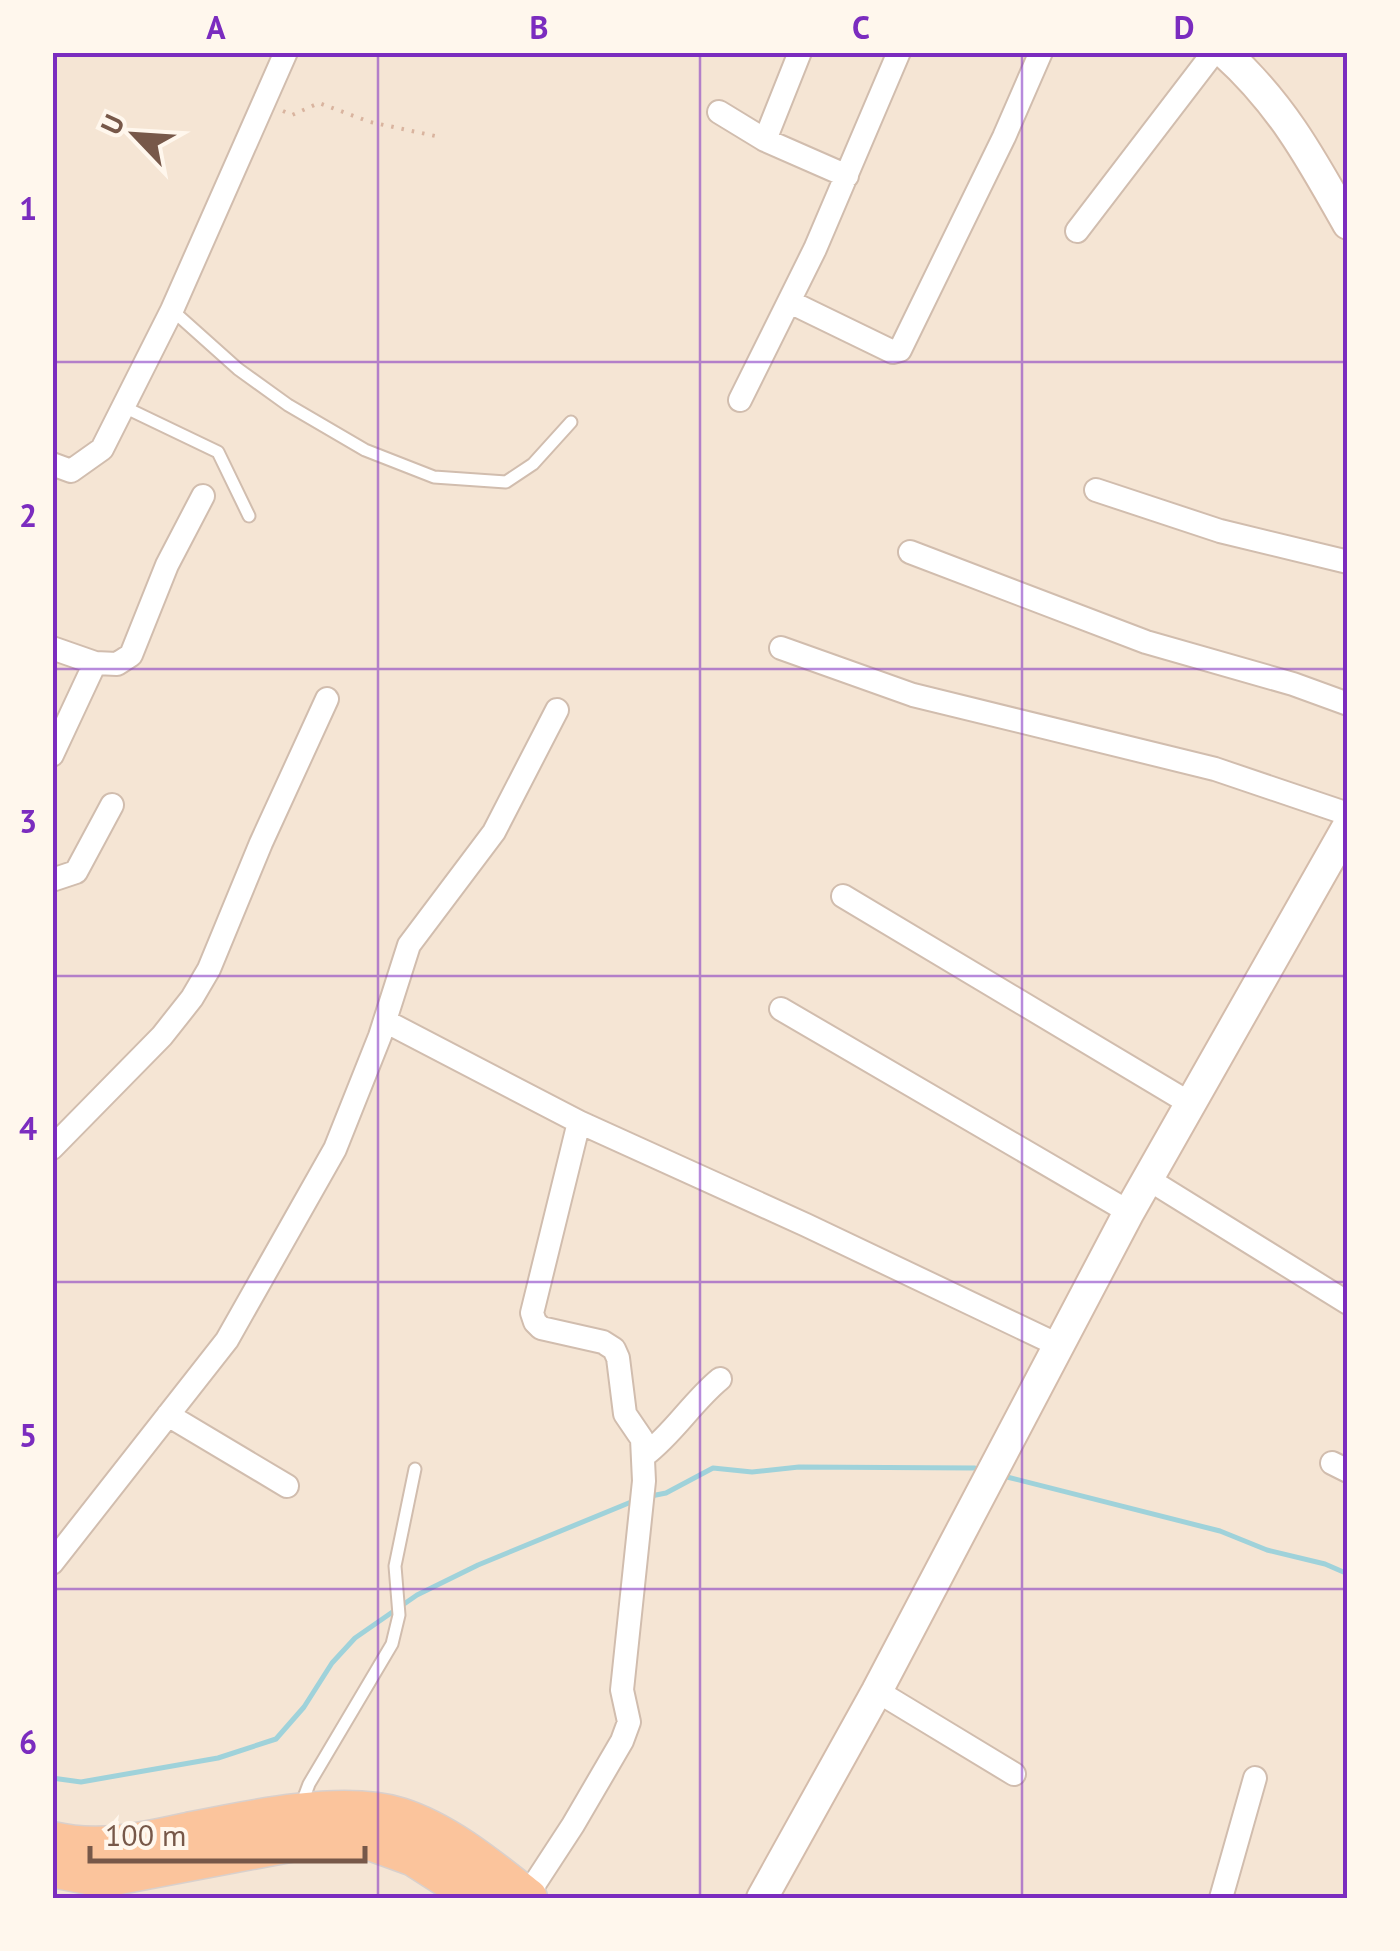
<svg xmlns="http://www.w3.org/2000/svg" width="1400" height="1951" viewBox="0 0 1400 1951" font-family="'PT Sans',sans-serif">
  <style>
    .residential { fill: #f5e5d4 }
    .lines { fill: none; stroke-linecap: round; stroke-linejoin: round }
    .stream { stroke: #9fd2da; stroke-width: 5 }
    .service-casing { stroke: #d1bdae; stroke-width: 15 }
    .minor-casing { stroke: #d1bdae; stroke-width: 26 }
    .secondary-casing { stroke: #d4bcab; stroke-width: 34 }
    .trunk-casing { stroke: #d9d0cc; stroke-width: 41 }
    .path { stroke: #d9b49f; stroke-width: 4; stroke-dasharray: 2.5 8; stroke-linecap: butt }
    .service { stroke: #fff; stroke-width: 11 }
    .minor { stroke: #fff; stroke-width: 22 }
    .secondary { stroke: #fff; stroke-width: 30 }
    .trunk { stroke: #fbc49c; stroke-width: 38 }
    .grid { fill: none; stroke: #7b2cbf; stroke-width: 2.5; stroke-opacity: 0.55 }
    .neatline { fill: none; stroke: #7b2cbf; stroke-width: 4 }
    .grid-label { font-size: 32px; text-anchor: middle; font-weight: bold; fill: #7b2cbf }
  </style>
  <rect width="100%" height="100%" fill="#fdf3e6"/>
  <!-- residential -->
  <path class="residential" d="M53,53H1347V1898H53Z"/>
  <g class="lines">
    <!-- stream -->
    <path class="stream" d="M1007,1477L1220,1531L1267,1550L1325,1564L1348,1574
      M651,1496L666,1493L713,1468L752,1472L799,1467L975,1468
      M52,1778L81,1782L218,1758L276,1739L304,1707L332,1663L355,1638L417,1595L478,1565L636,1500"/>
    <defs>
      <path id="service" d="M172,310L238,369L288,405L365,450L434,477L506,482L533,464L571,422
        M122,406L218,452L249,516
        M300,1808L309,1784L392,1644L399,1615L395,1566L415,1469"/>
      <path id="minor" d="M719,112L765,140L847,176
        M765,140L800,52
        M1077,231L1214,52
        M790,302L893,352L900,350L1004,137L1041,52
        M740,400L815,249L899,52
        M52,464L71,471L102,449L172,310L286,52
        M1096,490L1220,531L1348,562
        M910,552L1146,642L1293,684L1348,704
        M52,648L95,663
        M781,648L913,695L1215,769L1348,814
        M52,755L95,663L117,664L131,655L167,565L203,496
        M52,880L76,872L112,805
        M843,896L1191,1104
        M781,1009L1129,1212
        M385,1021L579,1122L806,1225L1058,1345
        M52,1148L162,1036L192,998L209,969L261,843L327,699
        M1148,1179L1348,1303
        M168,1415L287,1486
        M645,1455C674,1433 692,1402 720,1379
        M1332,1463L1348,1471
        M52,1563L227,1340L335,1149L380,1036L409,945L494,832L557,710
        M877,1691L1014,1774
        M526,1897L573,1825L622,1741L629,1722L622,1690L644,1481L642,1439L625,1414L618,1358L614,1349L603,1342L541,1328L535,1322L532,1313L579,1122
        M1221,1898L1255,1778"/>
      <path id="secondary" d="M1224,52C1281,103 1311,158 1348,224
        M762,1898L877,1691L1129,1212L1348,826"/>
      <path id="trunk" d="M52,1841C99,1852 142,1842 188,1832C246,1820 343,1799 400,1817C447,1832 490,1868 528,1898
        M52,1868L103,1878L305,1840H367L414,1857L478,1898"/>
    </defs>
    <!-- service casing -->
    <use href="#service" class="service-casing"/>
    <!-- minor casing -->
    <use href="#minor" class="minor-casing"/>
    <!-- secondary casing -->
    <use href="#secondary" class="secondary-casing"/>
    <!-- trunk casing -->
    <use href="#trunk" class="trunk-casing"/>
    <!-- path -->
    <path class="path" d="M283,111L292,115L319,103L370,122L440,137"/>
    <!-- service -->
    <use href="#service" class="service"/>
    <!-- minor -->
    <use href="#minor" class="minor"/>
    <!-- secondary -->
    <use href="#secondary" class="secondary"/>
    <!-- trunk -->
    <use href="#trunk" class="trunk"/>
  </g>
  <!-- grid -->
  <path class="grid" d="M378,52V1898M700,52V1898M1022,52V1898M52,362H1348M52,669H1348M52,976H1348M52,1282H1348M52,1589H1348"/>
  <!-- border -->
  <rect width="1400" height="1951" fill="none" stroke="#fff7ed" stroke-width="110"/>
  <!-- north arrow -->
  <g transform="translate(135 135) rotate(295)" stroke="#fff7ed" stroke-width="8" paint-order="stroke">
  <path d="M0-8L18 38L0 25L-18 38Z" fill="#775849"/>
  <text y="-15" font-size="28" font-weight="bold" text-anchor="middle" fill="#775849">U</text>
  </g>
  <!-- scale -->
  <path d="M90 1846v15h275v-15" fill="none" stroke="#775849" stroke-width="5"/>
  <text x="105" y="1846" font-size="30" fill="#775849" stroke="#fff7ed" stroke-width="8" paint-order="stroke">100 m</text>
  <rect x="55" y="55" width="1290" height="1841" class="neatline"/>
  <g class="grid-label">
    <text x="216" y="39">A</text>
    <text x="539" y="39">B</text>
    <text x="861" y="39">C</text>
    <text x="1184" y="39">D</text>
    <text x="28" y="220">1</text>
    <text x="28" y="527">2</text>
    <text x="28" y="833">3</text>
    <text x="28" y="1140">4</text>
    <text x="28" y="1447">5</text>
    <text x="28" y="1754">6</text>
  </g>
</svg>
